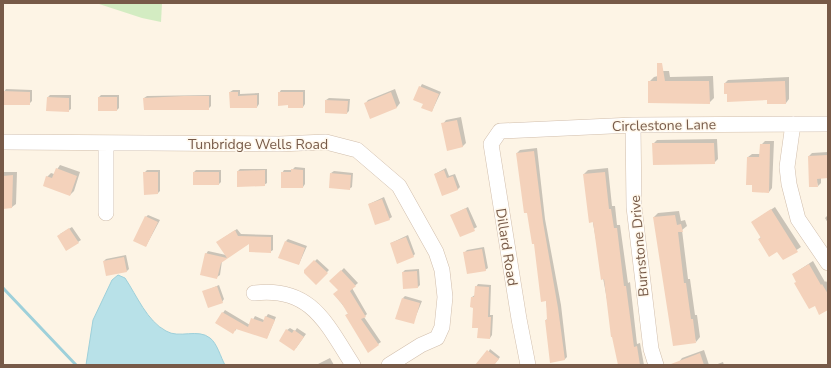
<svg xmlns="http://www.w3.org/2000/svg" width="831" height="368" viewBox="0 0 831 368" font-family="'Nunito Sans',sans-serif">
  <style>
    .green { fill: #d3ecc2 }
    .water { fill: #b8e1e8; stroke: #9ed0da }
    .shadow { fill: #0003 }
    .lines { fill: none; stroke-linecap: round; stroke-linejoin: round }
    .stream { stroke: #9ed0da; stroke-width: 3 }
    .building { fill: #f4d2bb }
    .minor-casing { stroke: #d1beac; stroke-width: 16 }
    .minor { stroke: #fff; stroke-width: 15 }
    .labels { text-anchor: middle; stroke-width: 3; stroke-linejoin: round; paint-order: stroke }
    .street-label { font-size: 14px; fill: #775a48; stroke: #fff8ec }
  </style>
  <rect width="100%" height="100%" fill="#fdf4e5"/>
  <!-- green -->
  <path class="green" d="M96,3H162L161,22L142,18Z"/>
  <!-- water -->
  <path class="water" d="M118,275L125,278C137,296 147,321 166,331C179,339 198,328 210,338C217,343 221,358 225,365H86L93,320L112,280Z"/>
  <!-- shadow -->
  <path class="shadow" d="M663,71H669L670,77L713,76L714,98L709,103L649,82L654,77L658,76Z
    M789,77V99L786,103L727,93L725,83L728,80Z
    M422,84L441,92L432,111L424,103L414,99Z
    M6,89L32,90V101L29,104L4,92Z
    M395,89L400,103L397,107L370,117L365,104L368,100Z
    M233,90H240V94L259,93V104L257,107H230V92Z
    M281,90H305V104L303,107L289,104L279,93Z
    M50,95H71V109L68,111L48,97Z
    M101,95H119V108L117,110L99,97Z
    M211,95V106L208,109L144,98L147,96Z
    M329,98L350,99L349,111L347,113L326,100Z
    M461,117L466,143L462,147L443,124L446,120Z
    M717,139L718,159L714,163L653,144L657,140Z
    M765,141H774L772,188L769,192L753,184L748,157L752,154H760L761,145Z
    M537,148L545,219L561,305L567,357L564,360L546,320L548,318L546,300L517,153L520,150Z
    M828,152V177L821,178V183L818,186L809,156L812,153Z
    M60,165L80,172L74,191L70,195L47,177L51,173L54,174Z
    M295,167L305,168V184L303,187L282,173L284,170H292Z
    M446,168L449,176L455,174L460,187L457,190L435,174Z
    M608,168L612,206H615L617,225H620L628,283L630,282L637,344L640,343L644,365H619L584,174L588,170Z
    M240,169H267V183L264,185L238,171Z
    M147,170H160V191L158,193L144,173Z
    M196,170H221V182L219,184L194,172Z
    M334,171L353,173L352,187L349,189L331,173Z
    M3,172H17L16,204L12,207L3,208Z
    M384,197L392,217L389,219L369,204Z
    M468,207L477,227L461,236L452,215Z
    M775,207L801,247L783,259L777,250L759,239L761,237L752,222Z
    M679,211L681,221L685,220L687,226L682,230L688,279H690L695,315H697L700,337L696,342L654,217L658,213Z
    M148,215L160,220L146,246V217Z
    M828,215V223L825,218Z
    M72,227L81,240L78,242L60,234Z
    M237,229L241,234L273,235V250L270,252L251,242L222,261L220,275L217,277L206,254L208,251L226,255L220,240Z
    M408,235L415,254L413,256L391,243Z
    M288,239L307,246L299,264L286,241Z
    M484,247L488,268L485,270L464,253L467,250Z
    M126,255L129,269L127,271L104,261L106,259Z
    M317,259L329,270L316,283L305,271Z
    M813,261L825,282L826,281L828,284V309L815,305L793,274Z
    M344,268L358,283L352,288L367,314L364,317L381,342L368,351L346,315L349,313L334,294L339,290L331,281Z
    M419,269L420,285L418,287L404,288L403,272L405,270Z
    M478,284L491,285L490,315H493L492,335L490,338L479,327L472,297L475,295L476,287Z
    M219,285L224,299L222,302L203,292Z
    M405,296L422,301L413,323L403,298Z
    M225,310L250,325L255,316L264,320L268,314L276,317L267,338L237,328L235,331L216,323Z
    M290,328L295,331L297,328L306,334L296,348L287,330Z
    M490,349L500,357L494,365H482Z
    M704,350L709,365H680L679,362L682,358Z
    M330,358L334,365H316Z
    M723,362L724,365H715Z"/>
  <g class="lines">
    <!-- stream -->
    <path class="stream" d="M3,288L76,365"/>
  </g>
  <!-- building -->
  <path class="building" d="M657,63H662L665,81H709L710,104L648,103V81H657Z
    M785,81L786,104H767V100L727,102V94H724V83Z
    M419,86L439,94L432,112L421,108L423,104L413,100Z
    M3,91L30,92V105H3Z
    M229,92H238V96L257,95V108H230Z
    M278,92H303V108H288V105L278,106Z
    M391,92L397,108L370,119L364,103Z
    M184,96H209V110H144L143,98Z
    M47,97L69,98V112L46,111Z
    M98,97H117V111H98Z
    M325,100L348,101L347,114L325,113Z
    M457,120L463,147L447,151L441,123Z
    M652,143H714L715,164L653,165Z
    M760,144H770L769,193L752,192V185H746L747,157H759Z
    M534,151L543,222L558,308L565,360L550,363L545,320H547L546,301L541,302L534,244H532L527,213H524L516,153Z
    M828,155V178L817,179L818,187H809L808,156Z
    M56,168L77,176L70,196L43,186L46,176L52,178Z
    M291,169L303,170V188H281V172H291Z
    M265,170V186L237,187V171Z
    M444,170L447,178L453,176L458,190L442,196L434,174Z
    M143,172H158V194L144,195Z
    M193,172H219V185H193Z
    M605,172L609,209H611L614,228H617L624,286H626L634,347L637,346L640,365H618L612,337H611L604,279L601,280L593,222L589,223L583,174Z
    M330,173L351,175L350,190L329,188Z
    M13,175L12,208L3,209V176Z
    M382,199L390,220L375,225L368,204Z
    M466,208L475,231L460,237L450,215Z
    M771,209L798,252L783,260L777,252L769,257L758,239L761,238L751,222Z
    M675,215L677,225L681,224L683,232H678L684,283H686L691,319H693L696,343L673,346L653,217Z
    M145,216L158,222L146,247L133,241Z
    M69,228L79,243L66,251L57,236Z
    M235,230L238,236L271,237V253L249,252V244L221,263L217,279L200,275L205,253L227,258L216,242Z
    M406,237L414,257L397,264L390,243Z
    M285,241L305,248L299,265L278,258Z
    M482,249L486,271L467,274L463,252Z
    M124,257L127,272L106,276L103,261Z
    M314,260L328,273L316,285L304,273V270Z
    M809,264L821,285L822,284L828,294V310L819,315L815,306L809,309L794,283L796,282L792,274Z
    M341,270L356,286L350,291L366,317L361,319L379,345L368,353L345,315L348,314L342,304L333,294L338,290L329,281Z
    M417,271L418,288L403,289L402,272Z
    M217,286L223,303L208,308L202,291Z
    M475,286L489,287L488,317H491L490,339L477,338L478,328H472L473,308L470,307L471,297H474Z
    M402,298L420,303L414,324L395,319Z
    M222,312L248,327L251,318L263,322L265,316L275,320L267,339L236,329L233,334L215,323Z
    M286,329L292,333L294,330L304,337L294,351L279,341Z
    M487,350L499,359L494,365H475Z
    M700,353L704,365H671V364Z"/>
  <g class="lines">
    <defs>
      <path id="minor" d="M793,124L787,167L789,184L798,219L828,263
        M633,125L634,207L651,349L656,365
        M3,142L279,144L326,142L357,150L399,186L436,252L442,270L445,297L442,327L437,338L421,345L389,365
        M106,213V143
        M254,293C311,286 326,323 353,365
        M528,365L519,319L491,144L500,131L633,125L828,124"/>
    </defs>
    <!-- minor casing -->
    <use href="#minor" class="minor-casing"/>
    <!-- minor -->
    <use href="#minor" class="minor"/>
  </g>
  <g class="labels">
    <!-- street labels -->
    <g class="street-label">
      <text transform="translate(664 125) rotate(-1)" y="5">Circlestone Lane</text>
      <text x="258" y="149">Tunbridge Wells Road</text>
      <text transform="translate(639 246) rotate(-95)" y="5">Burnstone Drive</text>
      <text transform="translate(507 247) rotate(81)" y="5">Dillard Road</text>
    </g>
  </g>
  <!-- border -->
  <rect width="831" height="368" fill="none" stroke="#775a48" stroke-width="8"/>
</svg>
